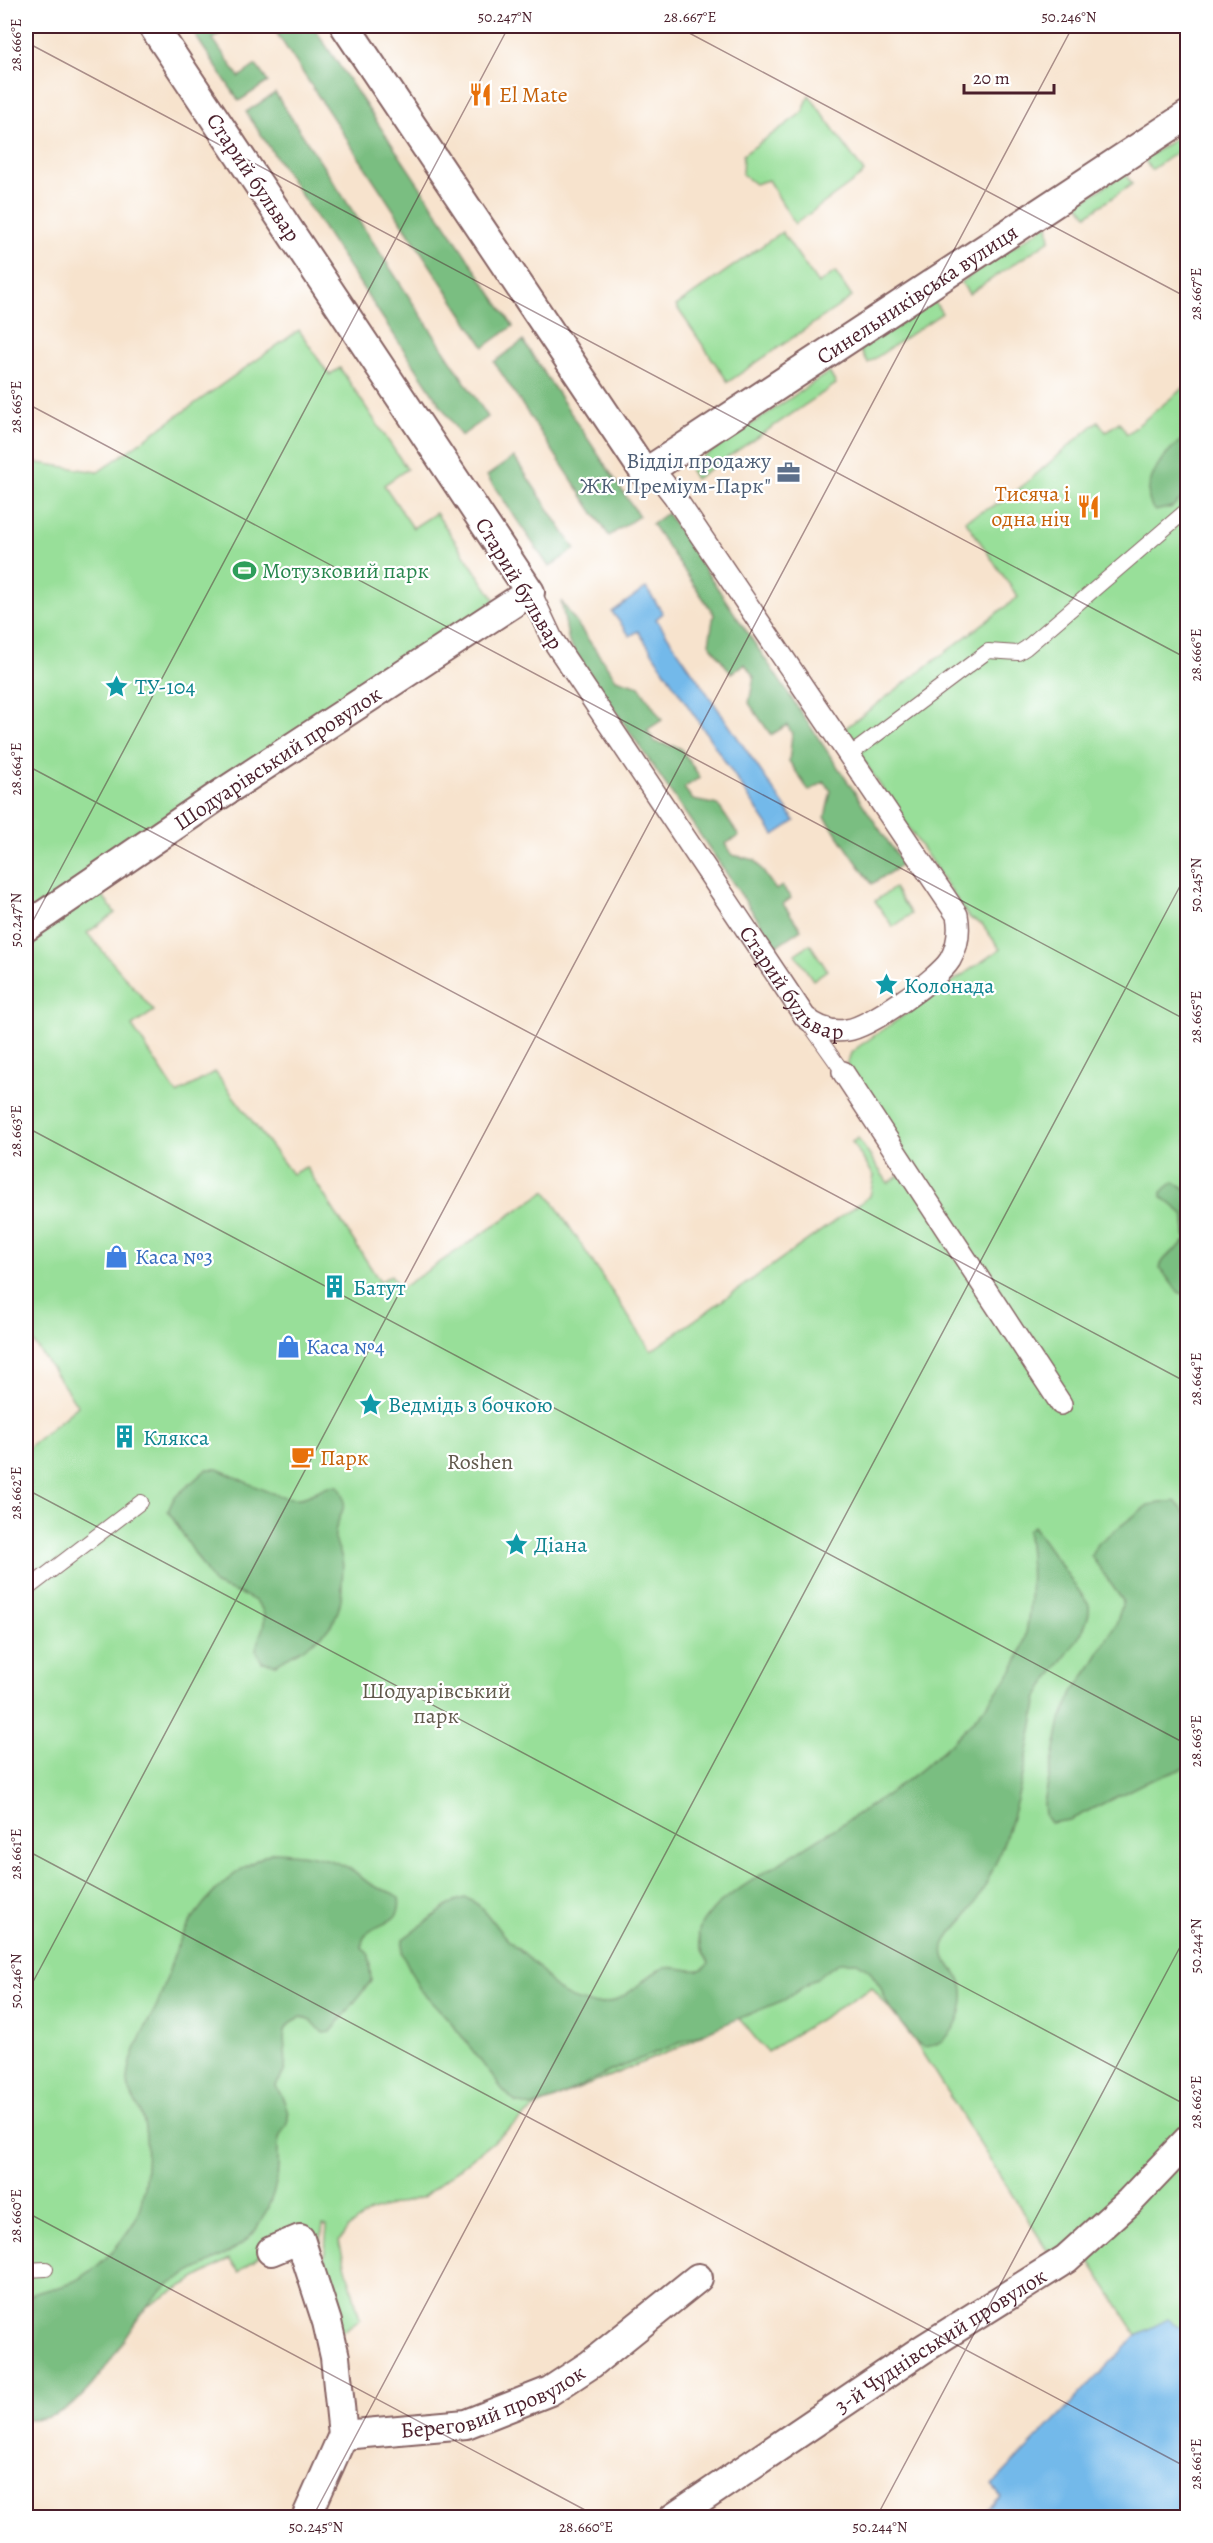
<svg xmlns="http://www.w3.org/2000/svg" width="1213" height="2543" viewBox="0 0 1213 2543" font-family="Alegreya,serif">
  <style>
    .green { fill: #98df99; stroke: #717f62; stroke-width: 1.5 }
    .forest { fill: #7abe81; stroke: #626e56; stroke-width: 1.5 }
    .water { fill: #73b9ea; stroke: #5e6c8a; stroke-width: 1.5 }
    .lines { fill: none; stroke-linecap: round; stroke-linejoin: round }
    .service-casing { stroke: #876464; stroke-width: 16 }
    .pedestrian-casing { stroke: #876464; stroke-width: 24 }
    .minor-casing { stroke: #876464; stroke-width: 32 }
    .service { stroke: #fff; stroke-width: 14 }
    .pedestrian { stroke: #fff; stroke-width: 21 }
    .minor { stroke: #fff; stroke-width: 28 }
    .ticks { fill: none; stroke: #4a1f2b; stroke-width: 1.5; stroke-opacity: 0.45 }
    .labels { text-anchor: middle; stroke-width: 4.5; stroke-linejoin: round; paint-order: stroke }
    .food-label { font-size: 22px; fill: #c56008; stroke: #fff; text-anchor: start }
    .street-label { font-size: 22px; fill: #4a1f2b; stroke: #fff }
    .service-label { font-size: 22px; fill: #4e5e75; stroke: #fff; text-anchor: end }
    .leisure-label { font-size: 22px; fill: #27864d; stroke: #fff; text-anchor: start }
    .culture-label { font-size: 22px; fill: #0d838f; stroke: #fff; text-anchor: start }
    .shop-label { font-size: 22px; fill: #366cbe; stroke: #fff; text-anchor: start }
    .park-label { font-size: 22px; fill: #61594c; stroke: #fff }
    .neatline { fill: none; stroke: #4a1f2b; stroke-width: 2 }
    .ticks-label { font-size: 15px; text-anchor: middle; fill: #4a1f2b }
  </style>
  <rect width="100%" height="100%" fill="#fff"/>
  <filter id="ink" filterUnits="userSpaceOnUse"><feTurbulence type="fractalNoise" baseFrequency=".0167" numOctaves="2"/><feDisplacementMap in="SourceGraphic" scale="12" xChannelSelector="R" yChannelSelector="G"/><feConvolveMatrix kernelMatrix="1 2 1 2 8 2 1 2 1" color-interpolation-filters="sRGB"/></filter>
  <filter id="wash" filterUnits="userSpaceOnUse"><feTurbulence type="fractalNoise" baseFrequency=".008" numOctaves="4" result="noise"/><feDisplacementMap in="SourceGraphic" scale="24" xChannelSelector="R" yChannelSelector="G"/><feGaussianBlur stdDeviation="1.35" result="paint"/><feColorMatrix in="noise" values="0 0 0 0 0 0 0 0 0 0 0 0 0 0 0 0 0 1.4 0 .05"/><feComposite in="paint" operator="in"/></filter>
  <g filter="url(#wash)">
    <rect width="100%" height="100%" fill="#f7e3cd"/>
    <!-- green -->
    <path class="green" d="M809,95L864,172L861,176L795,224L768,180L755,184L742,174L743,155L803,112Z
      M1187,131V145L1151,170L1144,159Z
      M1125,173L1132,184L1087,215L1078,204Z
      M1048,224L1050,240L969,294L961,282Z
      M782,232L818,284L835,272L852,297L728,382L676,306Z
      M934,301L942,313L868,363L860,350Z
      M299,330L329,375L340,368L407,469L384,485L413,528L436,513L495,600L98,889L115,913L87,933L154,1011L132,1026L177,1094L215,1072L292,1174L306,1167L380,1282L391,1275L400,1289L546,1191L651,1351L870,1196L874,1176L852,1142L858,1138L888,1183L900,1175L847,1064L851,1053L858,1047L1000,949L982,924L969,918L843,730L1018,597L965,520L1006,500L1098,421L1106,432L1119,422L1127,434L1187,385L1188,2319L1181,2328L1168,2320L1137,2335L1089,2261L1051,2256L914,2040L872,1987L767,2052L737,2016L678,2048L539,2105L423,2197L371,2211L348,2228L339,2241L360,2319L340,2333L323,2272L327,2226L323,2225L318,2260L281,2238L239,2272L229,2259L26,2377V1449L78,1406L26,1332V461L98,472Z
      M829,372L836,384L695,479L688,467Z
      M894,888L911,914L893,927L875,901Z
      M810,944L827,970L813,980L795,954Z"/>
    <!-- forest -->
    <path class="forest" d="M189,26H230L213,39L239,77L256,65L268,82L239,101Z
      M272,26H313L513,326L484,347Z
      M275,93L488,417L461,436L246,112Z
      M523,341L639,516L609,536L494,362Z
      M1187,437V494L1172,507L1155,511C1135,489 1166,448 1187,437Z
      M514,457L575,549L549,567L487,476Z
      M667,513L903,864L872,884L825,817L831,791L824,782L809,791L789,761L792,734L787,725L771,735L749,703L754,677L745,664L731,673L709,643L714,614L652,524Z
      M561,601L616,679L639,686L662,720L647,730L655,742L680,748L700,777L684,788L693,800L718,805L739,836L725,844L732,855L755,860L776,890L782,886L791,898L783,904L801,929L776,946L569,643Z
      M1174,1182L1187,1190V1295L1178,1292L1160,1268C1162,1256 1178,1250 1186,1240L1183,1214L1161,1196V1192Z
      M207,1469H217C238,1477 278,1501 300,1498C315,1496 323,1483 338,1486C355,1506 332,1520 335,1538C336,1545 341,1553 342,1560C344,1568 342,1576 342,1584C342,1633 314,1641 276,1664L262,1662L256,1650C257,1640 263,1632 264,1622C267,1594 231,1594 214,1584L168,1511L174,1498Z
      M1175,1501L1188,1516L1187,1767L1144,1783L1070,1820L1050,1823L1045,1816L1044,1803L1061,1720L1073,1692L1091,1667L1117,1622L1123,1601L1091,1556L1097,1544L1148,1505Z
      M1033,1526L1089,1605C1093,1633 1049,1670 1038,1697C1027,1761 1015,1827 985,1886C980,1896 973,1907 966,1917C960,1924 950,1933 946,1941C936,1963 958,1967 962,1984C967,2010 953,2045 924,2047L914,2040L888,2005L880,1986L869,1970L857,1962H840L784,2000L611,2071L553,2100L531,2107L515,2102L502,2089L450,2021L419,1988L402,1953L403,1939L455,1901L465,1898C482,1903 489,1918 500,1931C511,1945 525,1954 537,1966C544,1973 550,1983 558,1990C570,2002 598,2008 614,2001C631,1994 643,1979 659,1970C676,1961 698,1980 709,1963C690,1931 698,1925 723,1900C814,1836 922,1789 991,1699C1001,1686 1013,1672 1019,1657C1032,1627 1033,1563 1027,1531Z
      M273,1852C300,1853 327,1856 351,1869C359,1874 365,1882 374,1886C382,1891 392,1890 399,1898C405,1931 361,1920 362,1947L369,1955L371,1981L331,2032L323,2033L313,2022L302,2017C273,2027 289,2045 285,2068C284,2074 279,2080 276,2086C282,2097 289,2107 288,2120C287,2127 282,2130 280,2136C276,2145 279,2159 278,2168C277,2189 268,2210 257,2228C238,2258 181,2269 155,2297C117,2337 91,2422 26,2420V2298C38,2289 54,2290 68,2284C95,2273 119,2247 134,2222C146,2201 150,2144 143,2119C140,2107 128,2095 128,2081C128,2056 146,2027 157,2005C165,1987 169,1968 176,1949C195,1905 229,1871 273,1852Z"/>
    <!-- water -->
    <path class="water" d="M646,588L663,613L656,619L795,821L774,835L638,631L630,636L612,612Z
      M1168,2319L1181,2328L1187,2319V2517H980L1001,2496L992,2485L1137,2335Z"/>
  </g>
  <g filter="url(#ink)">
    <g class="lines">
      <defs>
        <path id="service" d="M851,754L988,651L1018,653L1026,648L1188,509
          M809,1024L843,1072
          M26,1590L141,1502
          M26,2270L46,2269"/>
        <g id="pedestrian">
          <path id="s1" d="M530,592L552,639L805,1017C817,1027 831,1033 847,1030C870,1027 938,979 950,960C958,946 960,931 957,915L674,496L663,482L645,473"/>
          <path d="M843,1072L1061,1404"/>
        </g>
        <g id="minor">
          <path id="s2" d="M345,26L645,473L1188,115"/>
          <path id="s3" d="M26,927L218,796L530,592L153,26"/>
          <path d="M271,2251L300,2239L327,2322L335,2357L343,2435"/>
          <path id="s4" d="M306,2518L343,2435L466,2424L550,2391L591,2364L698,2278"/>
          <path id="s5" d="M673,2518L923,2349L1066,2259L1130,2201L1188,2140"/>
        </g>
      </defs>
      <!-- service casing -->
      <use href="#service" class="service-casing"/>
      <!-- pedestrian casing -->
      <use href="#pedestrian" class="pedestrian-casing"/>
      <!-- minor casing -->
      <use href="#minor" class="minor-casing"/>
      <!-- service -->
      <use href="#service" class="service"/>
      <!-- pedestrian -->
      <use href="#pedestrian" class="pedestrian"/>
      <!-- minor -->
      <use href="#minor" class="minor"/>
    </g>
  </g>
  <!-- ticks -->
  <path class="ticks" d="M676,26L1188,298M26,42L1188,659M26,403L1188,1021M26,765L1188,1383M26,934L509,26M26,1127L1188,1745M26,1489L1188,2106M26,1850L1188,2468M26,1995L1073,26M26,2212L600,2518M312,2518L1188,871M876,2518L1188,1932"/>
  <!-- icons -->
  <defs>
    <symbol id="restaurant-bare" viewBox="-9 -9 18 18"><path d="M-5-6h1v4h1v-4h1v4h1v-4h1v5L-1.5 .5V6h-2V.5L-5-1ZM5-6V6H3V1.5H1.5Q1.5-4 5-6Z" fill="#e8710a" stroke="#fff" stroke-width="2.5" paint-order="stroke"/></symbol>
    <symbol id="office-bare" viewBox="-9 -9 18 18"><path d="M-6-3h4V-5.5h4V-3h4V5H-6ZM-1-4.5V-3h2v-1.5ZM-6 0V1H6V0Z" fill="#5c6f8a" stroke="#fff" stroke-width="2.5" paint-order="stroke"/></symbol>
    <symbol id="stadium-bare" viewBox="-9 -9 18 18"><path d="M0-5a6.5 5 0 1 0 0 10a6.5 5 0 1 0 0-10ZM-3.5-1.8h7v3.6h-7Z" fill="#2e9e5b" stroke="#fff" stroke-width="2.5" paint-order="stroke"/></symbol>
    <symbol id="sight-bare" viewBox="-9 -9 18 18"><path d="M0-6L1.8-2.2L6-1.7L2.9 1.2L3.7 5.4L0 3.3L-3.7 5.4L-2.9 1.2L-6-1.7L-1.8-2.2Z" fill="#0f9aa8" stroke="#fff" stroke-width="2.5" paint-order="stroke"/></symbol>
    <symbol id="shop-bare" viewBox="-9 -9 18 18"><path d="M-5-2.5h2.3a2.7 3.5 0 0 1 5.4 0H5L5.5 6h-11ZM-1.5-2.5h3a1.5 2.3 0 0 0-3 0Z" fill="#3f7fe0" stroke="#fff" stroke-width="2.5" paint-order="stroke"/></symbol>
    <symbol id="building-bare" viewBox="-9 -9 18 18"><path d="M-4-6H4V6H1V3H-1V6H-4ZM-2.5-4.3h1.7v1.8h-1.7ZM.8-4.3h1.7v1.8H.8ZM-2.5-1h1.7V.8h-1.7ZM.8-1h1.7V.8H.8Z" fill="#0f9aa8" stroke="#fff" stroke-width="2.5" paint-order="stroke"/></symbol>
    <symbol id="cafe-bare" viewBox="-9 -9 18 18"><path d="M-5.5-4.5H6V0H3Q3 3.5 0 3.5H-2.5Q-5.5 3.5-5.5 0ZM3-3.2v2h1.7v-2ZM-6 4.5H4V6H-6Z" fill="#e8710a" stroke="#fff" stroke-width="2.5" paint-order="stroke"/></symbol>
  </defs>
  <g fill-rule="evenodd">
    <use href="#restaurant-bare" x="464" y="78" width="33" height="33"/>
    <use href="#office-bare" x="772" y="456" width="33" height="33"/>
    <use href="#restaurant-bare" x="1072" y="490" width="33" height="33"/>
    <use href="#stadium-bare" x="228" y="554" width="33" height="33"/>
    <use href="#sight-bare" x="100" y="670" width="33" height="33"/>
    <use href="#sight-bare" x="870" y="968" width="33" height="33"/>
    <use href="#shop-bare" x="100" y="1240" width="33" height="33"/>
    <use href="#building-bare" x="318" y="1270" width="33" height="33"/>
    <use href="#shop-bare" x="272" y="1330" width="33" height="33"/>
    <use href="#sight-bare" x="354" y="1388" width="33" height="33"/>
    <use href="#building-bare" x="108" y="1420" width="33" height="33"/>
    <use href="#cafe-bare" x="286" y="1440" width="33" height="33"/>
    <use href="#sight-bare" x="500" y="1528" width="33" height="33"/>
  </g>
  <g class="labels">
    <!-- food labels -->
    <g class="food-label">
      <text x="499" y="102">El Mate</text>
      <text x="1070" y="501" text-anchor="end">Тисяча і<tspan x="1070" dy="25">одна ніч</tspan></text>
      <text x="320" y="1465">Парк</text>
    </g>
    <!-- street labels -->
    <g class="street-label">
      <text transform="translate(254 177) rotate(56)" y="8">Старий бульвар</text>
      <text dy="8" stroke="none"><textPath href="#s2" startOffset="864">Синельниківська вулиця</textPath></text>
      <text transform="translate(520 583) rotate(59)" y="8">Старий бульвар</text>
      <text dy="8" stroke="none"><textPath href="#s3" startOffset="303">Шодуарівський провулок</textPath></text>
      <text dy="8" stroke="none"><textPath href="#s1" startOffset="474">Старий бульвар</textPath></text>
      <text dy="8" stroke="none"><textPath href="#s5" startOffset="321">3-й Чуднівський провулок</textPath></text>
      <text dy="8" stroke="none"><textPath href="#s4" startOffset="246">Береговий провулок</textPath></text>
    </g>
    <!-- service labels -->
    <g class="service-label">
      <text x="771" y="468">Відділ продажу<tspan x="771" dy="25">ЖК "Преміум-Парк"</tspan></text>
    </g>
    <!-- leisure labels -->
    <g class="leisure-label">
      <text x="262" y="578">Мотузковий парк</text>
    </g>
    <!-- culture labels -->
    <g class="culture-label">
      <text x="135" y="694">ТУ-104</text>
      <text x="904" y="993">Колонада</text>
      <text x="353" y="1295">Батут</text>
      <text x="388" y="1412">Ведмідь з бочкою</text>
      <text x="143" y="1445">Клякса</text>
      <text x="534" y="1552">Діана</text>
    </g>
    <!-- shop labels -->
    <g class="shop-label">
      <text x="135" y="1264">Каса №3</text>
      <text x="306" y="1354">Каса №4</text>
    </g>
    <!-- park labels -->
    <g class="park-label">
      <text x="480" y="1469">Roshen</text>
      <text x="436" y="1698">Шодуарівський<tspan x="436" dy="25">парк</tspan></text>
    </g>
  </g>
  <!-- margin -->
  <rect width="1213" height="2543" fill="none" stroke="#fff" stroke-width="66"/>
  <!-- scale -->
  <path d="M964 84v9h90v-9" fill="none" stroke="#4a1f2b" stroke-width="3"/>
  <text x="973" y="84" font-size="18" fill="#4a1f2b" stroke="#ffffff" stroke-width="4.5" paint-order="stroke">20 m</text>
  <rect x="33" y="33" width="1147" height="2477" class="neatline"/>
  <g class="ticks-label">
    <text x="505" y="22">50.247°N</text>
    <text x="690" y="22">28.667°E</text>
    <text x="1069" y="22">50.246°N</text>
    <text transform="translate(16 45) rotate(-90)" y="5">28.666°E</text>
    <text transform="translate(1196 294) rotate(-90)" y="5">28.667°E</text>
    <text transform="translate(16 407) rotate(-90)" y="5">28.665°E</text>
    <text transform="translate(1196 655) rotate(-90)" y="5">28.666°E</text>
    <text transform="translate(16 769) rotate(-90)" y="5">28.664°E</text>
    <text transform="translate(1196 885) rotate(-90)" y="5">50.245°N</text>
    <text transform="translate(16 920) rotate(-90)" y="5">50.247°N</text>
    <text transform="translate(1196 1017) rotate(-90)" y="5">28.665°E</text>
    <text transform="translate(16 1131) rotate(-90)" y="5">28.663°E</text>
    <text transform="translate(1196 1379) rotate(-90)" y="5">28.664°E</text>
    <text transform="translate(16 1493) rotate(-90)" y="5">28.662°E</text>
    <text transform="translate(1196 1741) rotate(-90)" y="5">28.663°E</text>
    <text transform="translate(16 1854) rotate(-90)" y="5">28.661°E</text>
    <text transform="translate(1196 1946) rotate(-90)" y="5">50.244°N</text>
    <text transform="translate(16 1981) rotate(-90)" y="5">50.246°N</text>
    <text transform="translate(1196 2102) rotate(-90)" y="5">28.662°E</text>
    <text transform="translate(16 2216) rotate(-90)" y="5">28.660°E</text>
    <text transform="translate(1196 2464) rotate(-90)" y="5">28.661°E</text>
    <text x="316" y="2532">50.245°N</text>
    <text x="586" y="2532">28.660°E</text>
    <text x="880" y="2532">50.244°N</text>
  </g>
</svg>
